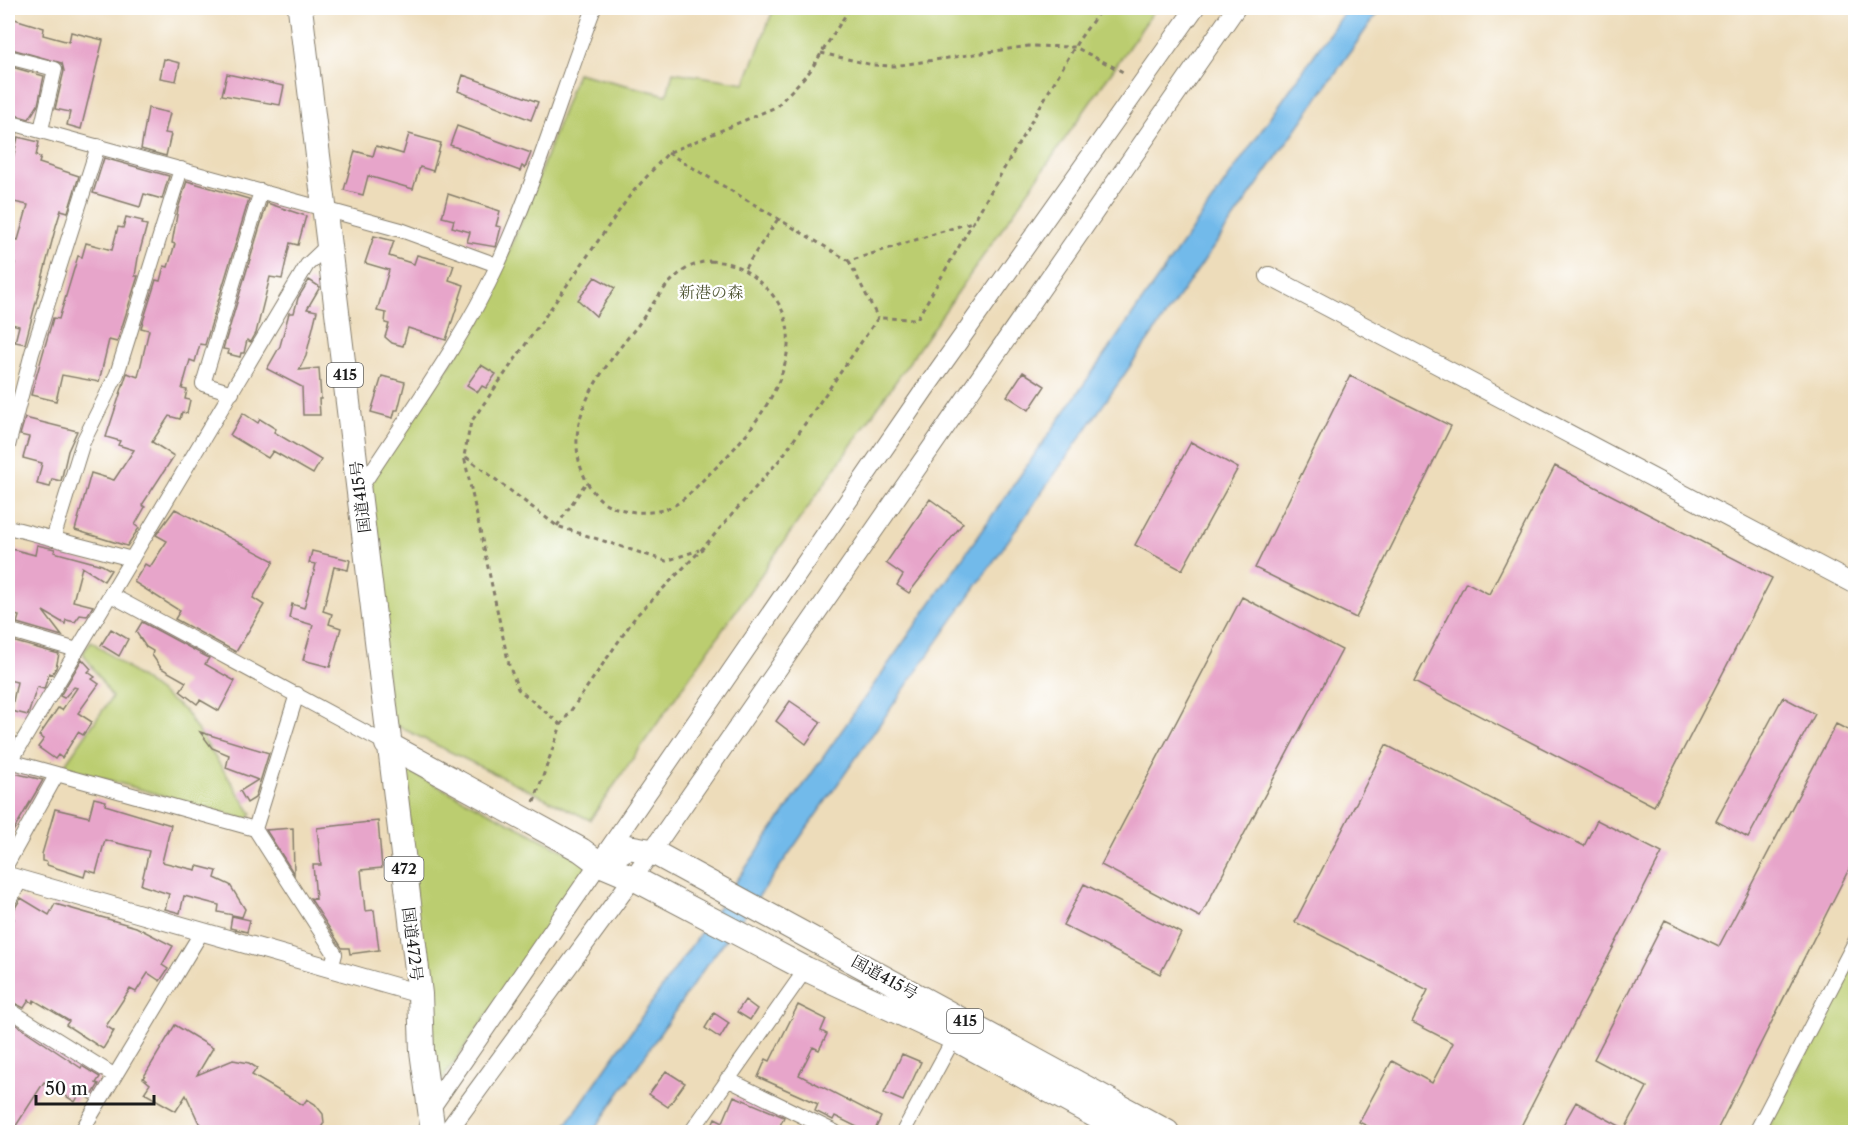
<svg xmlns="http://www.w3.org/2000/svg" width="1863" height="1140" viewBox="0 0 1863 1140" font-family="'Libre Caslon Text','Noto Serif JP',serif">
  <style>
    .green { fill: #bbcd70; stroke: #6c7446; stroke-width: 1.5 }
    .water { fill: #72baea; stroke: #476b83; stroke-width: 1.5 }
    .building { fill: #e7a5ca }
    .lines { fill: none; stroke-linecap: round; stroke-linejoin: round }
    .street-casing { stroke: #847c6b; stroke-width: 16 }
    .secondary-casing { stroke: #847c6b; stroke-width: 20 }
    .highway-casing { stroke: #847c6b; stroke-width: 26 }
    .path { stroke: #847c6b; stroke-width: 3; stroke-dasharray: 4.5 4.5; stroke-linecap: butt }
    .street { stroke: #fff; stroke-width: 14 }
    .secondary { stroke: #fff; stroke-width: 18 }
    .highway { stroke: #fff; stroke-width: 24 }
    .labels { text-anchor: middle; stroke-width: 4.5; stroke-linejoin: round; paint-order: stroke }
    .shield { fill: #fff; stroke: #606060; stroke-width: 1.5 }
    .shield-label { font-size: 15px; font-weight: bold; fill: #1c1c1c }
    .park-label { font-size: 16px; fill: #545a39; stroke: #fff }
    .street-label { font-size: 16px; fill: #1c1c1c; stroke: #fff }
  </style>
  <rect width="100%" height="100%" fill="#fff"/>
  <filter id="ink" filterUnits="userSpaceOnUse"><feTurbulence type="fractalNoise" baseFrequency=".0167" numOctaves="2"/><feDisplacementMap in="SourceGraphic" scale="12" xChannelSelector="R" yChannelSelector="G"/><feConvolveMatrix kernelMatrix="1 2 1 2 8 2 1 2 1" color-interpolation-filters="sRGB"/></filter>
  <filter id="wash" filterUnits="userSpaceOnUse"><feTurbulence type="fractalNoise" baseFrequency=".008" numOctaves="4" result="noise"/><feDisplacementMap in="SourceGraphic" scale="24" xChannelSelector="R" yChannelSelector="G"/><feGaussianBlur stdDeviation="1.35" result="paint"/><feColorMatrix in="noise" values="0 0 0 0 0 0 0 0 0 0 0 0 0 0 0 0 0 1.4 0 .05"/><feComposite in="paint" operator="in"/></filter>
  <g filter="url(#wash)">
    <rect width="100%" height="100%" fill="#eddcba"/>
    <!-- green -->
    <path class="green" d="M774,8H1156L590,820L391,723L367,483L481,320L531,197L577,73L667,95L673,72L745,83Z
      M91,641L185,711L252,814L247,820L63,767L112,697L83,653Z
      M405,769L592,865L430,1097Z
      M1855,954V1132H1766Z"/>
    <!-- water -->
    <path class="water" d="M1347,8H1381L767,885L703,970L593,1132H561Z"/>
    <g id="blocks">
      <!-- building -->
      <path class="building" d="M8,17L44,28L43,35L69,42L71,32L103,40L81,129L67,125L70,112L55,109L64,71L62,63L8,48Z
        M164,59L180,63L176,81L160,78Z
        M8,66L44,76L38,105L29,119L8,113Z
        M227,74L284,86L280,105L222,95Z
        M463,75L538,102L531,120L458,91Z
        M148,108L170,113L165,133L171,134L166,156L141,149Z
        M457,126L531,153L525,168L522,166L520,171L450,145Z
        M409,134L441,143L433,171L420,167L413,189L368,176L363,195L344,190L355,151L373,156L376,146L403,154Z
        M18,137L39,142L36,156L41,157L39,163L79,176L68,212L61,210L56,226L25,344L15,342L19,326L8,323V287L15,263L8,261V237L18,240L28,205L9,201L11,193L8,192V167H11Z
        M104,158L169,176L162,199L144,194L140,207L93,193Z
        M187,181L249,199L205,345L200,344L195,362L190,360L182,389L187,390L185,399L190,400L187,413L182,412L180,419L169,416L152,442L174,456L142,505L145,507L135,525L139,528L127,546L75,530L91,473L114,480L134,450L118,445L120,441L106,437L127,373L138,377L149,330L141,328L156,280L160,281L164,266L168,267L175,244L172,243L178,209Z
        M448,194L500,211L496,226L501,227L496,247L467,242L470,232L452,227L454,220L442,217Z
        M267,203L306,216L298,245L290,243L282,279L270,277L256,333L251,342L247,340L244,353H241L240,357L228,354L229,350L223,349Z
        M126,217L143,221L142,224L147,225L138,258L135,276H138L119,336L117,342L109,340L99,382L62,375L56,401L31,395L53,318L59,319L78,256L82,257L86,243L112,250L118,227L123,228Z
        M374,236L394,241L389,256L414,264L417,255L454,265L449,280L464,285L446,340L408,328L403,346L392,343L385,337L389,324L385,323L386,313L377,311L389,270L365,263Z
        M595,277L615,288L596,316L578,300Z
        M309,280L320,287L307,309L317,311L306,356L299,370L319,368L321,399H319L320,415H303L302,387L267,369L280,346L289,313H294L298,298Z
        M481,365L496,374L486,388L482,386L478,392L467,385Z
        M1023,372L1045,386L1029,410L1007,396Z
        M382,376L405,382L398,410H395L393,418L371,412Z
        M1350,376L1451,426L1356,618L1255,568Z
        M243,413L258,423L260,419L276,429L274,432L321,460L313,474L273,451L268,458L230,435Z
        M25,418L77,431L68,451L61,481L52,479L50,487L37,484L42,463L23,458L29,437L20,435Z
        M1191,442L1238,468L1182,570L1135,545Z
        M1555,466L1772,578L1654,806L1414,682L1466,582L1489,594Z
        M930,499L963,523L909,593L897,585L903,575L886,563Z
        M175,509L274,561L253,598L264,605L236,652L175,619L180,611L134,582L145,564L150,567L167,541L156,535Z
        M37,545L55,549L54,552L102,565L111,570L104,581L82,567L73,601L93,606L87,616L80,615L75,622L66,620L65,624L43,611L62,636L17,623L19,616L11,614L13,608L8,606V548L35,555Z
        M312,551L350,560L348,570L334,567L323,611L332,614L329,624L341,628L330,667L303,660L313,625L289,618L292,604L304,608L316,564L309,563Z
        M1242,597L1342,650L1200,917L1101,865Z
        M142,622L209,658L205,664L235,681L219,711L200,700L197,704L180,691L186,682L161,668L152,655L153,651L146,647L136,632Z
        M111,629L128,639L119,656L101,645Z
        M12,641L59,654L56,668L52,674L49,673L44,689L37,687L28,715L11,711L17,682L8,680V645L11,646Z
        M82,659L91,669L88,672L95,677L92,679L99,684L78,713L92,722L83,735L78,732L62,758L58,755L55,759L38,747L44,739L39,736L58,708L62,710L77,688L74,687L64,698L60,696Z
        M1783,697L1815,714L1748,838L1716,821Z
        M790,701L821,722L806,744L776,721Z
        M1836,724L1856,734V866L1851,865L1716,1132H1559L1576,1102L1625,1129L1647,1087L1594,1059L1665,920L1719,946Z
        M200,732L269,753L255,798L247,803L240,791L258,780L226,768L229,755L212,748Z
        M1386,745L1584,846L1597,820L1662,853L1518,1132H1379L1359,1122L1392,1061L1432,1083L1453,1043L1412,1022L1428,990L1295,922Z
        M14,773L43,780L8,840V783Z
        M94,798L106,801L105,805L171,825L162,862L196,870L197,866L217,871L215,878L230,885L245,909L242,917L218,912L219,905L184,896L180,913L165,909L169,894L141,885L149,851L105,840L96,873L86,870L84,877L47,865V862L42,861V854L55,809L89,817Z
        M378,821L382,868L361,870L365,911L374,910L379,950L350,954L349,948H342L310,898L316,899L313,865H321L317,828Z
        M293,828L294,874L266,830Z
        M1084,884L1181,933L1160,974L1063,925Z
        M21,898L49,915L55,904L136,927L173,946L162,965L168,969L160,981L148,973L136,992L130,989L106,1026L114,1031L103,1049L66,1025L69,1021L34,1000L33,1003L29,1000L24,1008L8,1000V929L14,919L10,916Z
        M232,916L250,920L247,932L230,928Z
        M745,1000L757,1009L750,1020L737,1012Z
        M798,1005L826,1019L821,1031L827,1034L819,1050L813,1047L799,1075L881,1117L874,1132H867L835,1116L833,1120L815,1111L818,1104L758,1077L766,1059L770,1061Z
        M714,1013L729,1023L720,1038L705,1028Z
        M8,1019L81,1068L82,1066L100,1077L96,1083L99,1084L90,1099L80,1093L75,1102L44,1082L12,1132H8Z
        M175,1025L213,1048L197,1075L233,1060L249,1063L257,1068L252,1075L303,1105L307,1099L315,1104L323,1114L324,1123L318,1132H209L198,1121L186,1095L176,1111L144,1093L150,1084L143,1078Z
        M902,1054L921,1062L903,1101L884,1093Z
        M666,1071L685,1083L668,1107L649,1094Z
        M734,1096L784,1117L777,1132H709L715,1118L723,1122Z"/>
    </g>
  </g>
  <g filter="url(#ink)">
    <use href="#blocks" fill-opacity="0" stroke="#847c6b" stroke-width="1.5"/>
    <g class="lines">
      <defs>
        <path id="street" d="M8,57L55,69L41,130
          M8,122L401,230L497,265
          M8,142L12,123
          M232,393L203,384L261,191
          M8,446L32,353L98,146
          M360,489C407,416 461,344 498,264C536,181 562,92 594,8
          M8,527L132,559
          M53,539L83,442L117,374L181,169
          M111,595L387,744
          M8,630L77,650
          M10,761L255,829L335,954L331,969
          M8,766L307,265L328,245
          M255,829L297,694
          M8,862L57,774
          M8,902L21,880
          M8,1009L115,1076
          M727,1079L835,1132
          M81,1132L201,933
          M691,1132L806,969
          M903,1132L954,1038
          M1756,1132L1856,940"/>
        <path id="secondary" d="M1269,276L1856,585
          M8,876L420,994
          M430,1109L925,389L1195,8
          M447,1132L633,878L1236,8"/>
        <path id="highway" d="M300,8L420,994L422,1051L433,1132
          M387,744L581,850L600,864L633,878L806,969L954,1038L1125,1132
          M600,864L628,847L651,851L1167,1132"/>
      </defs>
      <!-- street casing -->
      <use href="#street" class="street-casing"/>
      <!-- secondary casing -->
      <use href="#secondary" class="secondary-casing"/>
      <!-- highway casing -->
      <use href="#highway" class="highway-casing"/>
      <!-- path -->
      <path class="path" d="M821,53L873,65L894,66L1029,46L1075,47L1125,73
        M668,153L849,261L975,221
        M710,261C738,263 745,269 765,287C826,344 753,434 707,476C697,486 686,499 673,506C659,513 640,514 624,510C605,506 596,498 587,482C556,423 603,369 638,325C657,299 675,264 710,261Z
        M849,261L878,318
        M745,268L778,219
        M466,457L557,526L666,561L699,550
        M557,526L587,481
        M561,725L518,689L509,665L464,456L471,422L631,194L668,153L776,107L810,71L850,8
        M534,802L561,725L636,616L702,549L782,457L878,318L917,319L1078,41L1102,8"/>
      <!-- street -->
      <use href="#street" class="street"/>
      <!-- secondary -->
      <use href="#secondary" class="secondary"/>
      <!-- highway -->
      <use href="#highway" class="highway"/>
    </g>
  </g>
  <g class="labels">
    <!-- shield labels -->
    <g class="shield">
      <rect x="327" y="363" width="36" height="24" rx="4.5"/>
      <rect x="384.5" y="857" width="39" height="24" rx="4.5"/>
      <rect x="947" y="1009" width="36" height="24" rx="4.5"/>
    </g>
    <g class="shield-label">
      <text x="345" y="380">415</text>
      <text x="404" y="874">472</text>
      <text x="965" y="1026">415</text>
    </g>
    <!-- park labels -->
    <g class="park-label">
      <text x="711" y="298">新港の森</text>
    </g>
    <!-- street labels -->
    <g class="street-label">
      <text transform="translate(360 497) rotate(-97)" y="6">国道415号</text>
      <text transform="translate(413 944) rotate(83)" y="6">国道472号</text>
      <text transform="translate(885 977) rotate(29)" y="6">国道415号</text>
    </g>
  </g>
  <!-- margin -->
  <rect width="1863" height="1140" fill="none" stroke="#fff" stroke-width="30"/>
  <!-- scale -->
  <path d="M36 1095v9h118v-9" fill="none" stroke="#1c1c1c" stroke-width="3"/>
  <text x="45" y="1095" font-size="18" fill="#1c1c1c" stroke="#ffffff" stroke-width="4.5" paint-order="stroke">50 m</text>
</svg>
